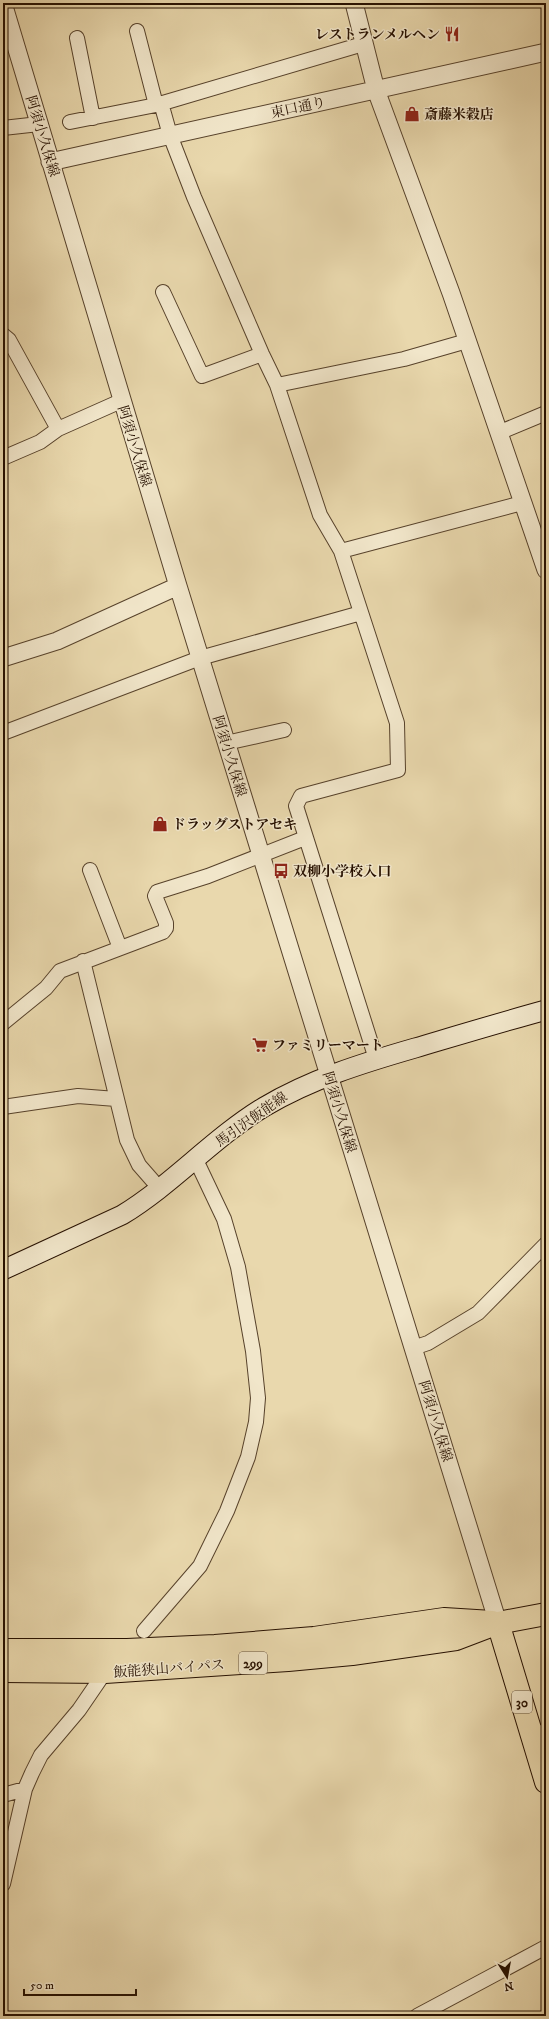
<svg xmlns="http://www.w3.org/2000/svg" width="549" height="2019" viewBox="0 0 549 2019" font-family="'IM FELL DW Pica','Noto Serif JP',serif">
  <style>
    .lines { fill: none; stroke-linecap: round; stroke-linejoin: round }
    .minor-casing { stroke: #57422b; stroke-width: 16 }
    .tertiary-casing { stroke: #57422b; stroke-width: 19 }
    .secondary-casing { stroke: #261000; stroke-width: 21 }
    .primary-casing { stroke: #261000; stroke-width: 24 }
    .trunk-casing { stroke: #261000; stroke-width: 24 }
    .minor { stroke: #f1e6ca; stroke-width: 14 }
    .tertiary { stroke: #f1e6ca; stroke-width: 17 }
    .secondary { stroke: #f1e6ca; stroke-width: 19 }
    .primary { stroke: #e9d8ad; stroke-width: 22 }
    .trunk { stroke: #e9d8ad; stroke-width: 22 }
    .labels { text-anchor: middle; stroke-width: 3; stroke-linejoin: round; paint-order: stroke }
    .shield { fill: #f1e6ca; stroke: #63503d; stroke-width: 1 }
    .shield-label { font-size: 13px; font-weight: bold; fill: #261000 }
    .poi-label { font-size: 14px; font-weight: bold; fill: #261000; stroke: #f1e6ca; text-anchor: start }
    .street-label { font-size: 14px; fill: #261000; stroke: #f1e6ca }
  </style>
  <rect width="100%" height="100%" fill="#e9d8ad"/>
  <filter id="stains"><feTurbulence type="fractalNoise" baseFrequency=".005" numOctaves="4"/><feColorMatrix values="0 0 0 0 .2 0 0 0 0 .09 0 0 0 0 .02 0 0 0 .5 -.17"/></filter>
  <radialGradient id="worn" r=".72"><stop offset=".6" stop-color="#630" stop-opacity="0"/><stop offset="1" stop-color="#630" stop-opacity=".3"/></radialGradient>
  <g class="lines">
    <defs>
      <path id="minor" d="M137,31L156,105
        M77,38L93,118
        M161,103L170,135L194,197L262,354L277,385L320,515L341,551L397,723L398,770L301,796L296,806L376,1059
        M70,122L156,105L363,44
        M3,128L39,124
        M163,292L202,376L262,354
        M3,335L9,340L58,429
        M277,385L404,359L467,341
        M498,433L546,413
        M3,458L40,442L58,429L121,401
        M341,551L522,503
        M3,733L200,658L361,613
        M226,743L284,730
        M90,870L120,948
        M83,961L127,1140L139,1165L160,1189
        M3,1023L46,988L60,971L163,932L166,928V923L155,896L157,892L208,876L305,838
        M3,1107L78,1096L116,1099
        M413,1348L428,1343L478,1313L546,1244
        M144,1631L200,1566L227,1511L248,1457L256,1422L258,1398L253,1351L238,1267L224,1219L196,1160
        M532,1735L546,1731
        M3,1795L25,1789
        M3,1884L25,1789L32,1773L41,1755L79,1710L105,1672
        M417,2016L546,1947"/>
      <path id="tertiary" d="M3,3L178,586L498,1623
        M354,3L376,90L451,293L546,570
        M50,162L546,52
        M3,658L57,641L178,586"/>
      <path id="secondary" d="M3,1270L122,1215C173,1184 213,1138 264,1107C311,1079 363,1063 415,1048C459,1035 502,1022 546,1010"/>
      <path id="primary" d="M498,1623L546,1782"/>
      <path id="trunk" d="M3,1650H127L215,1646L314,1638L444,1619L492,1622
        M3,1671L105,1672L288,1660L352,1654L456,1639L498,1623L546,1614"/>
    </defs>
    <!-- minor casing -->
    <use href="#minor" class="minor-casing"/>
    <!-- tertiary casing -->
    <use href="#tertiary" class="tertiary-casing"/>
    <!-- secondary casing -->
    <use href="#secondary" class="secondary-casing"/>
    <!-- primary casing -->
    <use href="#primary" class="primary-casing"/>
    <!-- trunk casing -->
    <use href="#trunk" class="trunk-casing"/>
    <!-- minor -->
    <use href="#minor" class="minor"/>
    <!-- tertiary -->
    <use href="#tertiary" class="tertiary"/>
    <!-- secondary -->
    <use href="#secondary" class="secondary"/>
    <!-- primary -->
    <use href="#primary" class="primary"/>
    <!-- trunk -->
    <use href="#trunk" class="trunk"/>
  </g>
  <!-- icons -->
  <defs>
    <symbol id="restaurant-bare" viewBox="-9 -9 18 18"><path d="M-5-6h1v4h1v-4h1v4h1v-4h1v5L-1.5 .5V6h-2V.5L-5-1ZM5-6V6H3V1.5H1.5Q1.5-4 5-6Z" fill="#8f2418" stroke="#f1e6ca" stroke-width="2.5" paint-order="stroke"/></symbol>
    <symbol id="shop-bare" viewBox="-9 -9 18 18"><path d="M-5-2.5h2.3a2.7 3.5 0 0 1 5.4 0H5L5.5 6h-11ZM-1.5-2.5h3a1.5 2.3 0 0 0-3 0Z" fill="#8f2418" stroke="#f1e6ca" stroke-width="2.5" paint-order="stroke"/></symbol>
    <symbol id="bus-bare" viewBox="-9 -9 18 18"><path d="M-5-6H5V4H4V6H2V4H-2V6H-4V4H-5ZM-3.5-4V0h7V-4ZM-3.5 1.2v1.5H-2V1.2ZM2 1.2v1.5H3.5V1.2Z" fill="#8f2418" stroke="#f1e6ca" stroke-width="2.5" paint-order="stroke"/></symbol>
    <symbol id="supermarket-bare" viewBox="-9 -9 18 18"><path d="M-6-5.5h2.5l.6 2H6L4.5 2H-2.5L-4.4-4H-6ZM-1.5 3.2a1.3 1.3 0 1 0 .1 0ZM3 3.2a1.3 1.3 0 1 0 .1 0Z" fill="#8f2418" stroke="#f1e6ca" stroke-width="2.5" paint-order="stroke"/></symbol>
  </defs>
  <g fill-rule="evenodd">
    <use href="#restaurant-bare" x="441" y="23" width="22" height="22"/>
    <use href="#shop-bare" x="401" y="103" width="22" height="22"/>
    <use href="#shop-bare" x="149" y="813" width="22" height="22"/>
    <use href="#bus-bare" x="270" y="860" width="22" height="22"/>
    <use href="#supermarket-bare" x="249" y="1034" width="22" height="22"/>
  </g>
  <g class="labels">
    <!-- shield labels -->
    <g class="shield">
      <rect x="239" y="1652" width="28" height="22" rx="3"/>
      <rect x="512" y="1691" width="20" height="22" rx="3"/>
    </g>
    <g class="shield-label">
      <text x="253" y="1668">299</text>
      <text x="522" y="1707">30</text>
    </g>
    <!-- poi labels -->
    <g class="poi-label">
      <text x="440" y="39" text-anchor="end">レストランメルヘン</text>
      <text x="424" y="119">斎藤米穀店</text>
      <text x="172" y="829">ドラッグストアセキ</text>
      <text x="293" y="876">双柳小学校入口</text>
      <text x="272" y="1050">ファミリーマート</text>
    </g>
    <!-- street labels -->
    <g class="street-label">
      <text transform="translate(298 107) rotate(-12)" y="5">東口通り</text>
      <text transform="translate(43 136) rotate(73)" y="5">阿須小久保線</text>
      <text transform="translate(135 446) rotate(73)" y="5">阿須小久保線</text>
      <text transform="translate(230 756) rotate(73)" y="5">阿須小久保線</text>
      <text transform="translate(340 1112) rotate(73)" y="5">阿須小久保線</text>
      <text transform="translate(251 1119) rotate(-35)" y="5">馬引沢飯能線</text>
      <text transform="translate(436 1421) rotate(73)" y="5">阿須小久保線</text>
      <text transform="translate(169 1668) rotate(-4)" y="5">飯能狭山バイパス</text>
    </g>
  </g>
  <!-- margin -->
  <rect width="549" height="2019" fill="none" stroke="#e9d8ad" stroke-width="16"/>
  <rect x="4" y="4" width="541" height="2011" fill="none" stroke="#261000" stroke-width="2"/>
  <rect x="8" y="8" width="533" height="2003" fill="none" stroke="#261000"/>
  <!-- north arrow -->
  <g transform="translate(507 1977) rotate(169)" stroke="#f1e6ca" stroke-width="3" paint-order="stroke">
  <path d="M0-3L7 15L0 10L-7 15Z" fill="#261000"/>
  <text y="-6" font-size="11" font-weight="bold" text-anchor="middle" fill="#261000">N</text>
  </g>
  <!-- scale -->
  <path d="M24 1989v6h112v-6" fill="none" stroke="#261000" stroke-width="2"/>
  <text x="30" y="1989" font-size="12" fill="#261000" stroke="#f1e6ca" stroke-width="3" paint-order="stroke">50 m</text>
  <rect width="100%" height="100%" filter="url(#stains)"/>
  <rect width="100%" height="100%" fill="url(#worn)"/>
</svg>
